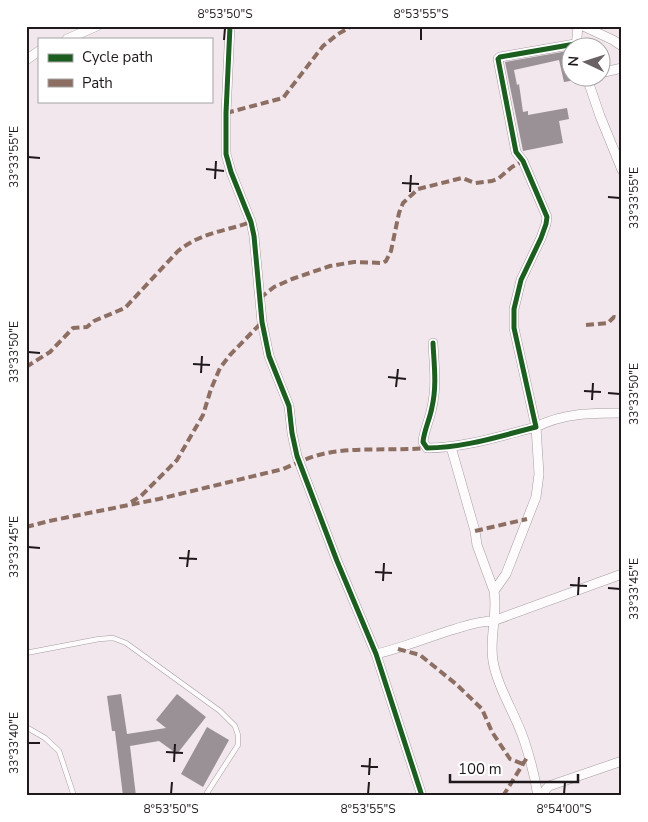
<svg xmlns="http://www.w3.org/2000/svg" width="648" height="822" viewBox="0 0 648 822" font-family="'Nunito Sans',sans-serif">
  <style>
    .building { fill: #999195 }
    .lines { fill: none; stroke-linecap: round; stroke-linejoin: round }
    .lane-casing { stroke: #a59da1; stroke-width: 5.5 }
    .street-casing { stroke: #a59da1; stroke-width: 10 }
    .lane { stroke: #fdfbfc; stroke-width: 4.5 }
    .street { stroke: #fdfbfc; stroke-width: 9 }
    .quiet { stroke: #8d6e63; stroke-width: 4; stroke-dasharray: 8 4; stroke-linecap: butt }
    .cycleway-casing { stroke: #fff; stroke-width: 8 }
    .cycleway { stroke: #1b5e20; stroke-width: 5 }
    .ticks { fill: none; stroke: #20191c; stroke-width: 2 }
    .neatline { fill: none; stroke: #20191c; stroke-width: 2 }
    .ticks-label { font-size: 12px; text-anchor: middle; fill: #20191c }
  </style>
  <rect width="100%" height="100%" fill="#f2e7ec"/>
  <!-- building -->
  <path class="building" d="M568,51L570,61V81L564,82L559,60L514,70L517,85L519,84L523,112L528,111V115L567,108L569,119L559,121L563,143L523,151L505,62Z
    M121,694L127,734L166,728L156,720L177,694L206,717L177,754L159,741L130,746L136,796H123L115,731H112L107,696Z
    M207,727L229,740L203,787L181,774Z"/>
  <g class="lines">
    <defs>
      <path id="lane" d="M26,653L99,639L113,638L126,643L220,711L235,726L238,735V745L205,796
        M26,727L45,738L59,751L74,796"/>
      <path id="street" d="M230,26L226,113V154L231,172L251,222L254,236L262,322L269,356L289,406L292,433L297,456L337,561L376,654L422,796
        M583,26L613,40L622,46
        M67,39L97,26
        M576,48L578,26
        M26,60L39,51
        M600,73L622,68
        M587,78L600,116L622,170
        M433,343C434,364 437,386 432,407C430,419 424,430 423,442L427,448C464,448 500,436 536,427L514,328V309L521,280L541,238L546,224L547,217L523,161L516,152L498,59L500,57L575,44
        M451,447L475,531L477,545L494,591
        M376,654C403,648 428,637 455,629C468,625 479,621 493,621L622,574
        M538,796C535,777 530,758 524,740C515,713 498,689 493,661C489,638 498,614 494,591L506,574L536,497L539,474L536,427C563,413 592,413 622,413
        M540,796L549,786L622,761"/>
    </defs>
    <!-- lane casing -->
    <use href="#lane" class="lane-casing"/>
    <!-- street casing -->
    <use href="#street" class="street-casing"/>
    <!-- lane -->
    <use href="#lane" class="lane"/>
    <!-- street -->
    <use href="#street" class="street"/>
    <!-- quiet -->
    <path class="quiet" d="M226,113L283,98L323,46L338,34L352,26
      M260,298L274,287L292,279L330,266L354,262L383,263L386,261L391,251L399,213L403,203L418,189L462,178L475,183L492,181L499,178L512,167L523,161
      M586,325L608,323L614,317L622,319
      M26,367L50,352L73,328L87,327L94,321L125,308L178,251C202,232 223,232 251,222
      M131,502L141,496L177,460L203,415L211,389L220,368L230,355L262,322
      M26,527L49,521L159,499L283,469C297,463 311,456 327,453C360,447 394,451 427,448
      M475,531L527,519
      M398,649L420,655L456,684L482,709L492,732L510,759L523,764
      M503,796L528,756"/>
    <defs>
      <path id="cycleway" d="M230,26L226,113V154L231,172L251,222L254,236L262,322L269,356L289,406L292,433L297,456L337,561L376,654L422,796
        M433,343C434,364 437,386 432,407C430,419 424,430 423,442L427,448C464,448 500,436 536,427L514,328V309L521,280L541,238L546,224L547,217L523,161L516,152L498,59L500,57L575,44"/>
    </defs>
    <!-- cycleway casing -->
    <use href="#cycleway" class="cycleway-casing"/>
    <!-- cycleway -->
    <use href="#cycleway" class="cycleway"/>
  </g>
  <!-- ticks -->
  <path class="ticks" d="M224,40L225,28M421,40V28M28,157L40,158M206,169L224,171M215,179L216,161M402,183L419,184M410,192L411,175M608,197L620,198M28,352L40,353M193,364L210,365M201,373L202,356M388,377L406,379M396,387L398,369M584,391L601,392M608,393L620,394M592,400L593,383M28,547L40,548M179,558L197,559M187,567L189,550M375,572L392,573M383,581L384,563M570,585L587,586M608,588L620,589M578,595L579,577M28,743H40M166,752L183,753M174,762L175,744M361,766L378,767M369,775L370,758M171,794L172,782M368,794L369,782M564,794L565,782"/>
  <!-- border -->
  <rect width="648" height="822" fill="none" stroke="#ffffff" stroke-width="55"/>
  <!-- legend -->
  <rect x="38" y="38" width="175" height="65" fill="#ffffff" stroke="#a6a3a4"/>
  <rect x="48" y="54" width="25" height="8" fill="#1b5e20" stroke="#a6a3a4"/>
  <text x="82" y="62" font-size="15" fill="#20191c">Cycle path</text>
  <rect x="48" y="79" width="25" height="8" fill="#8d6e63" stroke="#a6a3a4"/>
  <text x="82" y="88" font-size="15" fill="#20191c">Path</text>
  <!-- north arrow -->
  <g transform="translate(586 62) rotate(274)"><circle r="24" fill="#ffffff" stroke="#a6a3a4"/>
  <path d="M0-4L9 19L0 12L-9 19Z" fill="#6a6165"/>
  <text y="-8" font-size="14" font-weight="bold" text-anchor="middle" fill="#20191c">N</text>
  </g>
  <!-- scale -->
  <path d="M450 774v8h128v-8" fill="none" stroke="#20191c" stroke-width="2.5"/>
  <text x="458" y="774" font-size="15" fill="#20191c" stroke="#ffffff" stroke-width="4" paint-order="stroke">100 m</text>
  <rect x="28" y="28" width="592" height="766" class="neatline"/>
  <g class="ticks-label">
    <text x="225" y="18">8°53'50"S</text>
    <text x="421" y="18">8°53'55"S</text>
    <text transform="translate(14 157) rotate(-90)" y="4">33°33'55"E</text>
    <text transform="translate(634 198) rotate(-90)" y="4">33°33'55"E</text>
    <text transform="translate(14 352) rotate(-90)" y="4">33°33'50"E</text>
    <text transform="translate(634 394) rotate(-90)" y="4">33°33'50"E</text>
    <text transform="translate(14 547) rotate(-90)" y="4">33°33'45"E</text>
    <text transform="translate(634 589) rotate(-90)" y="4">33°33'45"E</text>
    <text transform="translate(14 743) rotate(-90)" y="4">33°33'40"E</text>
    <text x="171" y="813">8°53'50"S</text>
    <text x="368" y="813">8°53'55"S</text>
    <text x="564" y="813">8°54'00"S</text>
  </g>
</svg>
